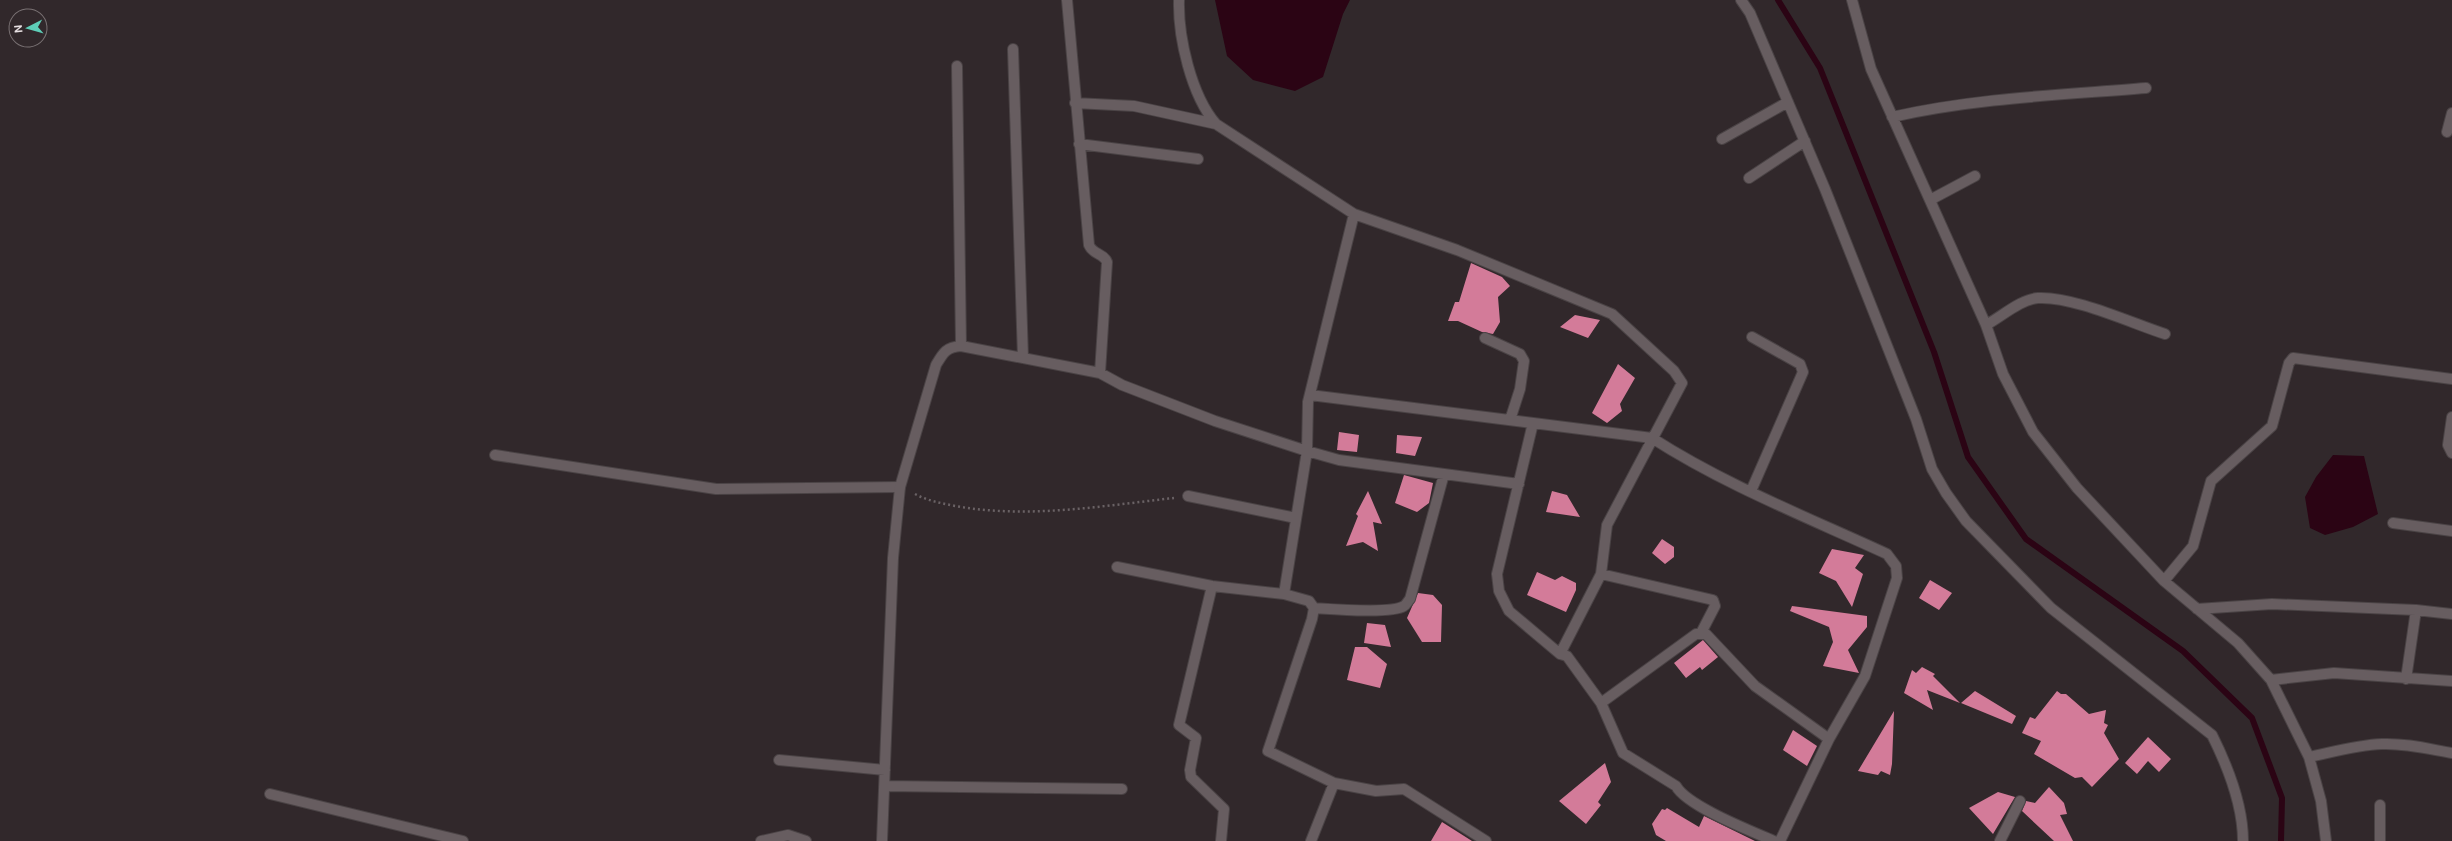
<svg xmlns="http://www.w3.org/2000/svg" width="2452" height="841" font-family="'DM Sans',sans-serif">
<rect width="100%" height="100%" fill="#31282b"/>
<path fill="#2b0414" d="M1215 0H1350L1343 14 1323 77 1295 91 1253 80 1227 56Z
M2333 455 2364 456 2378 514 2353 527 2325 535 2310 528 2305 497 2316 477Z"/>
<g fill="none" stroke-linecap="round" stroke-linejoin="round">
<path stroke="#2b0414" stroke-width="6" d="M1778 0 1820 68 1934 352 1968 457 2026 539 2183 651 2252 718 2282 798 2281 841"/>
</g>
<path fill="#d37b99" d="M1471 263 1502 277 1510 286 1498 297 1500 322 1493 334 1482 332 1458 321H1448L1455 302H1459Z
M1575 315 1600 320 1588 338 1560 327Z
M1618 364 1635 378 1620 404 1622 411 1607 423 1592 413Z
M1339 432 1359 435 1357 452 1337 450Z
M1397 435 1422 437 1415 456 1396 453Z
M1404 475 1433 483 1429 503 1417 512 1395 503Z
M1368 491 1382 524 1373 522 1378 551 1363 542 1346 546 1358 516 1356 514Z
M1552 491 1567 495 1580 517 1546 512Z
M1662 539 1674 547V557L1665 564 1652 553Z
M1832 549 1864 555 1855 568 1863 574 1852 607 1836 581 1819 573Z
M1537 572 1555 580 1562 576 1576 583V590L1566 612 1527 595Z
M1930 580 1952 593 1939 610 1919 598Z
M1418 593 1433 595 1442 605 1441 642H1422L1407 618Z
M1792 606 1867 616V627L1848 650 1859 673 1823 666 1833 642 1829 627 1790 611Z
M1367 623 1385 625 1391 647 1364 643Z
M1703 640 1718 657 1702 670 1700 667 1686 678 1674 663Z
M1355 647H1367L1387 664 1380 688 1347 680Z
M1922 667 1935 674 1933 676 1960 703 1927 690 1933 710 1904 693 1912 670 1916 673Z
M1975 691 2016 716 2012 724 1961 703Z
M2057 691 2061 694H2066L2089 714 2106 710 2104 723 2108 725 2104 733 2119 759 2092 787 2082 777 2075 778 2034 754 2041 741 2022 733 2030 717 2035 719Z
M1894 711 1892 764 1890 775 1881 771 1878 775 1858 771Z
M1793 730 1817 746 1807 766 1783 750Z
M2148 737 2171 759 2159 772 2148 761 2137 774 2125 763Z
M1605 763 1611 782 1598 802 1601 805 1586 824 1559 801Z
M2049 787 2064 803 2067 814 2060 815 2073 841H2054L2022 811 2026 801 2035 803Z
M1998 792 2015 797 1993 834 1969 808Z
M1667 808 1699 827 1704 816 1755 841H1666L1656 835 1652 824 1662 809 1665 810Z
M1442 822 1472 841H1431Z"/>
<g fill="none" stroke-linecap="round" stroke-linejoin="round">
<g stroke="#4a4345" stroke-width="12">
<path id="lane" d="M495 455 716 489 900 487"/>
</g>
<g stroke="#4a4345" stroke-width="12">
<path id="street" d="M1067 0 1089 245C1093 255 1104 253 1107 262L1100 373
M1179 0C1178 37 1191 95 1216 124L1354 214 1457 250 1612 314 1674 371 1682 383 1607 525 1601 574 1560 654
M1741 0 1750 13 1825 189 1916 419 1932 469 1946 493 1966 521 2051 608 2212 735C2228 767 2243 805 2243 841
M1852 0 1871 69 1986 325 2003 374 2033 432 2077 488 2164 581 2238 643 2271 680 2309 757 2321 801 2326 841
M1013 49 1023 358
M957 66 961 346
M1075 103 1134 106 1216 124
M1892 117C1976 98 2061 95 2146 88
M2447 132 2452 113
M1722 139 1788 102
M1079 144 1198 159
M1749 178 1805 141
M1930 200 1975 176
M1986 325C2001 317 2021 299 2038 298 2073 296 2131 323 2165 334
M1485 338 1520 354 1524 361 1520 389 1510 420
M1310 395 1652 438C1725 485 1809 518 1887 554L1896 566 1897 578 1865 676 1829 739 1780 841
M2452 417 2448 445 2452 453
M1533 423 1497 574 1499 591 1509 611 1560 654 1567 656 1601 703 1623 753 1676 786C1687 806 1751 831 1774 841
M1751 491 1803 372 1800 364 1752 337
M1188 496 1296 518
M2393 523 2452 531
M1117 567 1212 586 1284 594 1309 601 1314 608 1312 619 1268 751 1334 783 1376 791 1404 789 1486 841
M1601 574 1713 600 1715 606 1701 633
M2164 581 2193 546 2211 481 2272 426 2289 363 2293 358 2452 379
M1212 586 1179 725 1196 738 1190 770 1191 777 1224 809 1221 841
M1284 594 1307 451 1339 460 1519 484
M1314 608C1331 609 1392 614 1404 606 1406 605 1408 601 1410 599L1444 474
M2197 609 2272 604 2416 610
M2406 679 2416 610 2452 614
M2271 680 2334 673 2452 681
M1601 703 1696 634H1706L1755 686 1829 739
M2309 757C2333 752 2357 745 2382 744 2405 743 2429 749 2452 753
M779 760 885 770
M884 786 1122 789
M270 794 463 841
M761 841 788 835 806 841
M882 841 893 558 900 487 936 365C943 353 946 347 961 346L1100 373 1122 385 1215 421 1307 451 1308 402 1354 214
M1311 841 1334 783
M2000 841 2020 801
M2380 841V805"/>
</g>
<path stroke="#6a6265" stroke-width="2.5" stroke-dasharray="2 3" stroke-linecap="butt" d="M915 494C928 501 941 503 955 506 1028 519 1101 506 1174 498"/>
<use href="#lane" stroke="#675d60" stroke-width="10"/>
<use href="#street" stroke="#675d60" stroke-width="10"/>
</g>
<g transform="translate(28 28) rotate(264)"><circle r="19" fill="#31282b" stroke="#7a7274"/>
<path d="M0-3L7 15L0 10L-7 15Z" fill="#5eceb8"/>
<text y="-6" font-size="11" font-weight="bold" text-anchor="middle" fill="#e7e0e2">N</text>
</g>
</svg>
